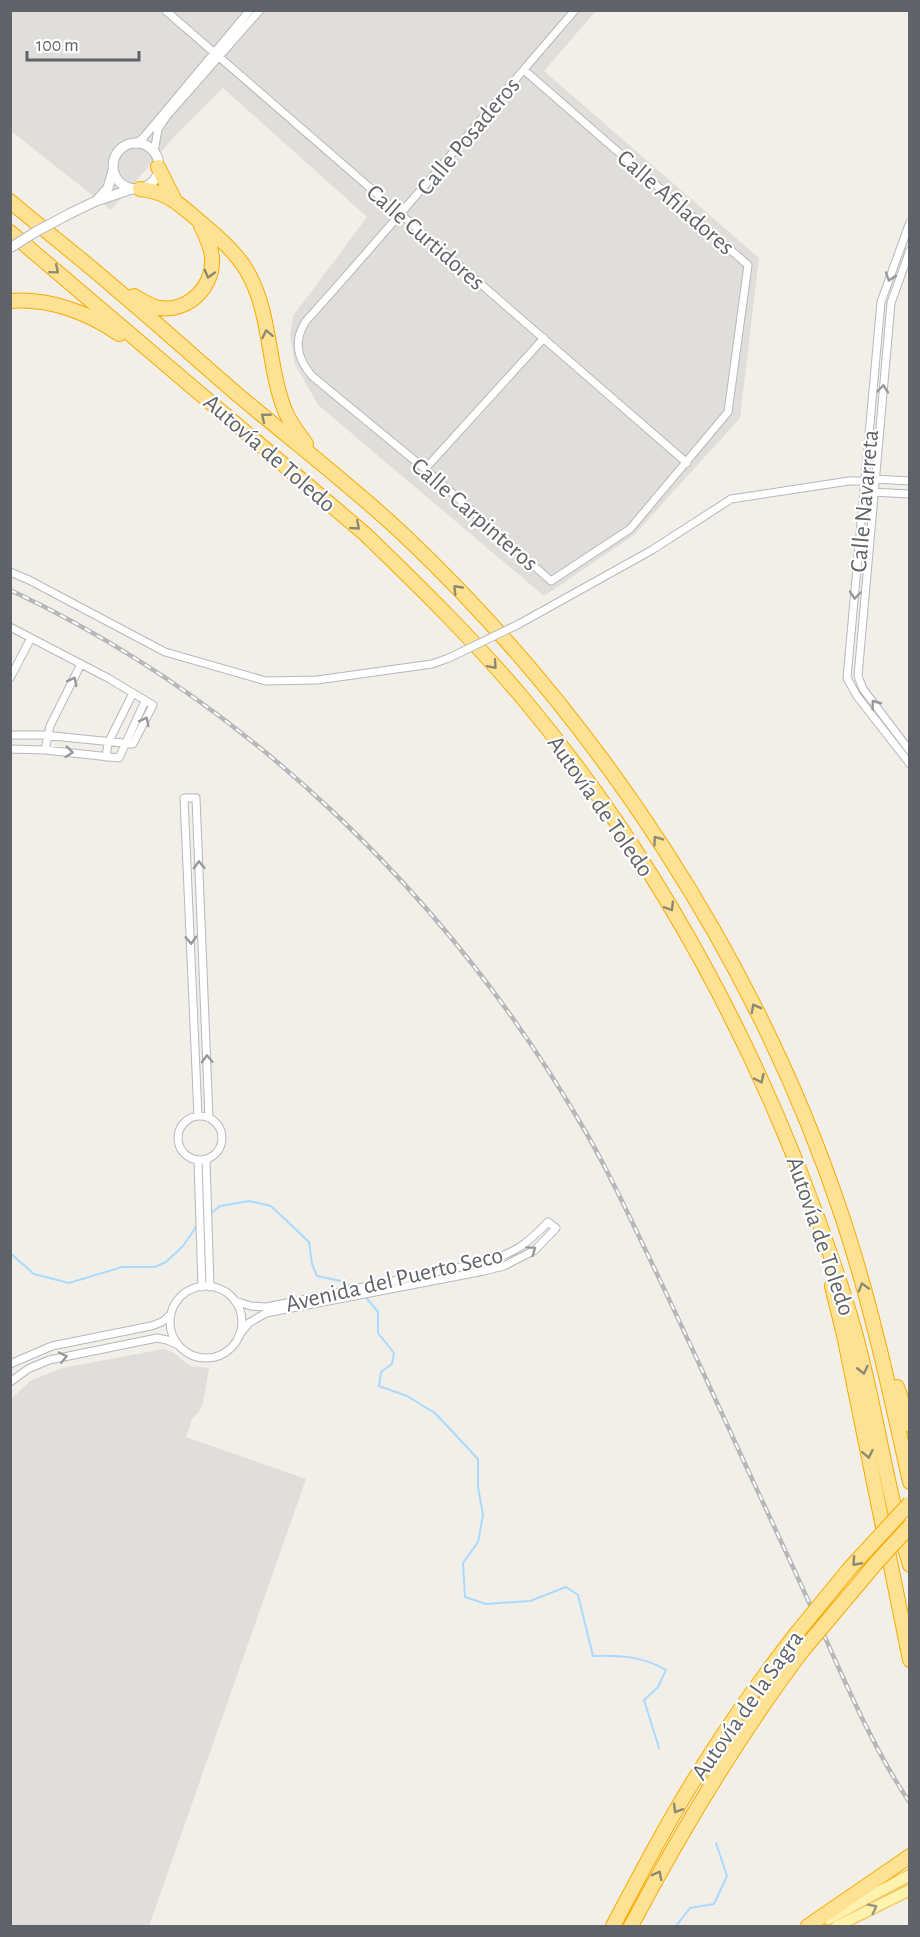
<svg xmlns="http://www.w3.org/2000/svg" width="920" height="1937" font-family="'Alegreya Sans',sans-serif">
<rect width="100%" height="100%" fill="#f1efe8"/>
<path fill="#e0deda" d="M10 11H596L544 71 759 258 740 418 634 535 544 596 318 405 295 364 290 336 293 316 367 217 223 88 174 137 111 210 11 131Z
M164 1349 174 1353 190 1366 209 1368 203 1403 199 1412 192 1419 186 1437 306 1479 149 1926H11V1399L30 1381 62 1368Z"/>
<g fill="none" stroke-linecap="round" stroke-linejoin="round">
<path stroke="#aadaff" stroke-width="2" d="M210 1214 220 1206 249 1201 271 1206 309 1242 312 1264 317 1276 341 1281 352 1287
M10 1253 34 1274 69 1283 122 1267H155L166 1262 183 1246 198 1224
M364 1295 378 1312V1333L394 1353 392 1364 381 1372 379 1386 407 1396 435 1413 478 1459V1487L483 1515 478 1542 463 1563 465 1597 486 1604 530 1601 566 1587 578 1595 593 1656C620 1655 642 1656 666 1670L658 1687 644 1700 659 1748
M676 1926 690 1908 714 1904 727 1876 716 1843"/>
<g stroke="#b5b8bc" stroke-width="9">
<path id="minor" d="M165 10 687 463
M524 70 748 265 728 412 630 529 551 581 425 469 312 376C297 358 293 341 306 321 398 219 485 114 575 10
M136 144 144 137 250 10
M154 153 158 129 166 117 260 10
M910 222 881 302 847 678 857 696 910 764
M910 250 891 303 858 676 863 689 910 751
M425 469 544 338
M873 479 910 481
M871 492 910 494
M10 572 29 580 165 652 266 681 317 680 432 664 449 658
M519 624 652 550 731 499 849 481H859
M10 627 108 678 153 705 133 744 43 735H10
M10 678 31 638
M10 749 45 750 119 758 145 701
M45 750 50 726 81 664
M106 757 108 743 133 693
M178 1138a22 22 0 1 1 44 0a22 22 0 1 1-44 0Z
M198 1116 184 798H196L209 1118
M206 1160 210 1287
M198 1161 202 1287
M170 1322a36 36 0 1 1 72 0a36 36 0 1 1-72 0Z
M235 1301 251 1306 267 1307 485 1262C516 1252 526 1245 548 1222L556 1228 535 1250 504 1266 484 1271 266 1313 249 1323 239 1335
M10 1364 52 1346 151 1326 162 1322 171 1314
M10 1382 28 1369 49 1360 157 1338 167 1340 178 1345"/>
</g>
<g stroke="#b5b8bc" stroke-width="11">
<path id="tertiary" d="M113 166a23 23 0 1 1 46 0a23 23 0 1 1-46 0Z
M98 199 108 188 113 170
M71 213 96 201 132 189"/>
</g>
<g stroke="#f2c960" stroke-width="13">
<path id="primary" d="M828 1919 910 1875
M837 1926 910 1890"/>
</g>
<g stroke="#f9ab00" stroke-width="16">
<path id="motorway" d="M158 167 174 199
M140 189C168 192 179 204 199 221 217 236 235 251 247 271 272 314 267 368 286 413 291 424 299 434 306 444
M10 201C45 231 82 259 116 289 158 324 197 360 238 395 294 442 352 486 405 536 599 720 757 961 842 1216 871 1303 890 1392 910 1482
M10 232 365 534C421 588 476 642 526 702 675 881 782 1093 850 1315 875 1397 884 1483 910 1565
M134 296C142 301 150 306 159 308 189 312 214 287 212 257 211 246 206 236 201 226
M10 301C48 298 88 312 119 334
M832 1286 844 1335 910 1660
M897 1387 910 1425
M613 1926C643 1869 673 1812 708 1758 735 1715 765 1674 796 1634
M631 1926C682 1830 737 1737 803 1650
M808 1926 910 1856"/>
</g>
<use href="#minor" stroke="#fff" stroke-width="7"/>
<use href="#tertiary" stroke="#fff" stroke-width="9"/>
<use href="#primary" stroke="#fff2af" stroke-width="10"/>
<use href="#motorway" stroke="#fde293" stroke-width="14"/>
<g stroke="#b6b7b8" stroke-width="4.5">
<path id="rail" d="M10 590C249 702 449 898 581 1124 605 1164 625 1207 645 1249 678 1317 709 1385 740 1453 770 1517 799 1580 828 1644 852 1698 877 1754 910 1803"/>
</g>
<use href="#rail" stroke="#fff" stroke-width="2" stroke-dasharray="7" stroke-linecap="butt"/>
<g stroke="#b5b8bc" stroke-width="9" stroke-linecap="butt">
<path id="minor-bridge" d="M449 658 519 624"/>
</g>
<g stroke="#b5b8bc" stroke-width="11" stroke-linecap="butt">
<path id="tertiary-bridge" d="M10 248 37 231 71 213"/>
</g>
<g stroke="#f9ab00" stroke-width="16" stroke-linecap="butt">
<path id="motorway-bridge" d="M796 1634 850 1568 910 1503
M803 1650 877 1562 910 1526"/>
</g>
<use href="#minor-bridge" stroke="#fff" stroke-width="7"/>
<use href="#tertiary-bridge" stroke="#fff" stroke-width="9"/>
<use href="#motorway-bridge" stroke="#fde293" stroke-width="14"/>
</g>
<defs><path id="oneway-chevron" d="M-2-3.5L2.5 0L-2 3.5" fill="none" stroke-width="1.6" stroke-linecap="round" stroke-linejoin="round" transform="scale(1.5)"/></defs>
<g stroke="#8e8975">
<use href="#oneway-chevron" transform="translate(55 270) rotate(40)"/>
<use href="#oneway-chevron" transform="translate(209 274) rotate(105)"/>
<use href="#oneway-chevron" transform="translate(267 334) rotate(-102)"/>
<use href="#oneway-chevron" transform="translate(265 417) rotate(-141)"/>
<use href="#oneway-chevron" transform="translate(356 526) rotate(41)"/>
<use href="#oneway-chevron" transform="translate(457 589) rotate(-134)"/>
<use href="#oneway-chevron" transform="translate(493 665) rotate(49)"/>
<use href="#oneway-chevron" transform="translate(657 840) rotate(-125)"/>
<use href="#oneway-chevron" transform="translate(670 907) rotate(59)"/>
<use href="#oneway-chevron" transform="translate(755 1008) rotate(-118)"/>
<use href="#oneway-chevron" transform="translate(760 1079) rotate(65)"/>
<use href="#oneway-chevron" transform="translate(863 1287) rotate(-106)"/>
<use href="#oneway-chevron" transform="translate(863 1370) rotate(77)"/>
<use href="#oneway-chevron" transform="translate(868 1454) rotate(79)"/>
<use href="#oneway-chevron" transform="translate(856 1562) rotate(132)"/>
<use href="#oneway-chevron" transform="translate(677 1809) rotate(121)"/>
<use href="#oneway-chevron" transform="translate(658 1875) rotate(-62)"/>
</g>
<g stroke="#979a9d">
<use href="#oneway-chevron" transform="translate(890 277) rotate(109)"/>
<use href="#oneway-chevron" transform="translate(883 389) rotate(-85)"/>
<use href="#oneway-chevron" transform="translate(855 595) rotate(95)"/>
<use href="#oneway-chevron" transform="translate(73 681) rotate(-63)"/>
<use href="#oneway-chevron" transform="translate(875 704) rotate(-127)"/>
<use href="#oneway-chevron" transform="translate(145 721) rotate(-63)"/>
<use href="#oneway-chevron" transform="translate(69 752) rotate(6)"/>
<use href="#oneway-chevron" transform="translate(199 865) rotate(-92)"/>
<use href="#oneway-chevron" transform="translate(191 940) rotate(87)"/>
<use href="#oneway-chevron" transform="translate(207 1059) rotate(-92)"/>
<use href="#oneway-chevron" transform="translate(532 1250) rotate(-35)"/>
<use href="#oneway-chevron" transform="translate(63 1357) rotate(-13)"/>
</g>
<use stroke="#979581" href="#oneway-chevron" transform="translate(873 1908) rotate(-27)"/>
<g text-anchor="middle" stroke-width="4.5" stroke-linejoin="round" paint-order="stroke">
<g font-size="24" fill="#5f6368" stroke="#fff">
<text transform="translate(468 136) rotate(-50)" y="8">Calle Posaderos</text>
<text transform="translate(676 202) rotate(41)" y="8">Calle Afiladores</text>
<text transform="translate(426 237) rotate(41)" y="8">Calle Curtidores</text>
<text transform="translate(270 453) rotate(41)" y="8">Autovía de Toledo</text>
<text transform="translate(864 501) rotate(-85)" y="8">Calle Navarreta</text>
<text transform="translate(475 514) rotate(41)" y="8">Calle Carpinteros</text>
<text transform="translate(601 806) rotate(55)" y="8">Autovía de Toledo</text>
<text transform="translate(821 1236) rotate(71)" y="8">Autovía de Toledo</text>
<text transform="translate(394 1279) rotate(-13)" y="8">Avenida del Puerto Seco</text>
<text transform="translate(747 1705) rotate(-55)" y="8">Autovía de la Sagra</text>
</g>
</g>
<rect width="920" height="1937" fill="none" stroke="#5f6368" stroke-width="24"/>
<path d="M27 51v9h112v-9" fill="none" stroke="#5f6368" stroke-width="3"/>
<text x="36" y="51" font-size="18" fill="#5f6368" stroke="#ffffff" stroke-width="4.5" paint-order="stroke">100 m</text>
</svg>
